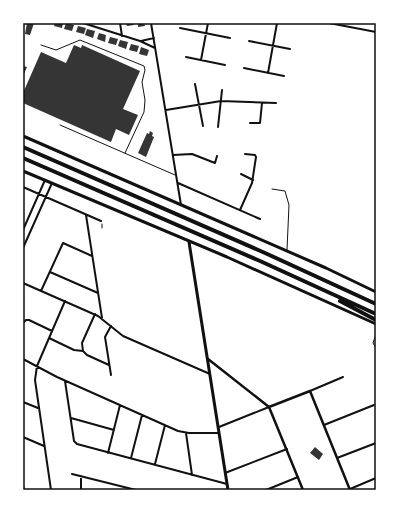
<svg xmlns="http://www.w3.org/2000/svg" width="399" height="513" font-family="Jost,sans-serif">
<rect width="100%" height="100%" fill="#fff"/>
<path fill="#353535" d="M27 23H34L30 35 25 34Z
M55 23H63L62 28 54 26Z
M66 23 74 25 72 31 64 29Z
M126 23H133L134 25 127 26Z
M138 23H144L145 26 138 27Z
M78 26 86 28 84 34 76 32Z
M87 29 95 31 93 38 85 35Z
M99 33 106 35 105 42 97 39Z
M110 37 118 39 116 45 108 43Z
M120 40 128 42 126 49 118 46Z
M131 44 139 46 137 52 129 50Z
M74 45 81 48 82 45 140 71 123 109 138 115 129 135 116 129 111 142 23 103V93L41 52 66 63Z
M141 47 149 50 147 56 139 54Z
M23 66 27 67 23 76Z
M150 131 153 133 152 136 154 137 146 157 138 153 147 133 149 134Z
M315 447 323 454 319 460 310 453Z"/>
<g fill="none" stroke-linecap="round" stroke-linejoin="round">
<path stroke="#111" stroke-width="1" d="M102 224V228"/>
<path stroke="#111" stroke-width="1" d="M41 45 56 50 80 40 144 66 145 70 142 82 145 100 144 112 125 153
M60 125 175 175
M272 189 285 191 289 205 287 250
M376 334 373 343 376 348"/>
<path stroke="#111" stroke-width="2" d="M83 23 140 41 155 48
M120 23 122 36
M151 23 181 205
M329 23 376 32
M180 28 230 38
M141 41 154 38
M249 41 290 49
M186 57 225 65
M201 60 208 23
M244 68 284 76
M268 73 277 23
M195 84 203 126
M166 110 221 101 276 103
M250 123H260L262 103
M218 127 222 90
M173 155 192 154 215 163 217 156
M241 174 253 180
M178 183 260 219
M23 187 101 221
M240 210 252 183 256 157 255 155 245 154
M86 215 102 318
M23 230 45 180
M23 248 52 183
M50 272 98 293
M23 283 98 316 123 336 210 374
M41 291 63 243 92 256
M23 323 26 320H29L52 331
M111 326 105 337 111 375
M49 338 74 350 83 351
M83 351 82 343 95 314
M83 351 87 355 109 365
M23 359 57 377 178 431 189 433H219
M65 381 74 441 77 444 227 484
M310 391 343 377
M23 402 38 408
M71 418 114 430
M324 425 374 405
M219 427 269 407
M186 433 192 475
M23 437 44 446
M108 453 120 405
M131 458 142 415
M337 458 376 443
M155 464 165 425
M225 473 287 449
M72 474 136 490
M23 486 24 490
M350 489 376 478
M51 490 35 380 37 366 65 301
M81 490V476
M266 490 298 477"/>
<path stroke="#111" stroke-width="2.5" d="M208 359 269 407 303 490
M269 407 310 391 350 490"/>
<path stroke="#111" stroke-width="3" d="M23 136 326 268 376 292
M23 171 227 257 376 324
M189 242 228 490"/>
<path stroke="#111" stroke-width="4" d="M23 147 265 253 376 304
M23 158 260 261 376 314
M340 301 376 320"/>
</g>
<rect width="399" height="513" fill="none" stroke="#ffffff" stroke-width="48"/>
<rect x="24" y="24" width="351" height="465" fill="none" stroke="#111" stroke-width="1.5"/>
</svg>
